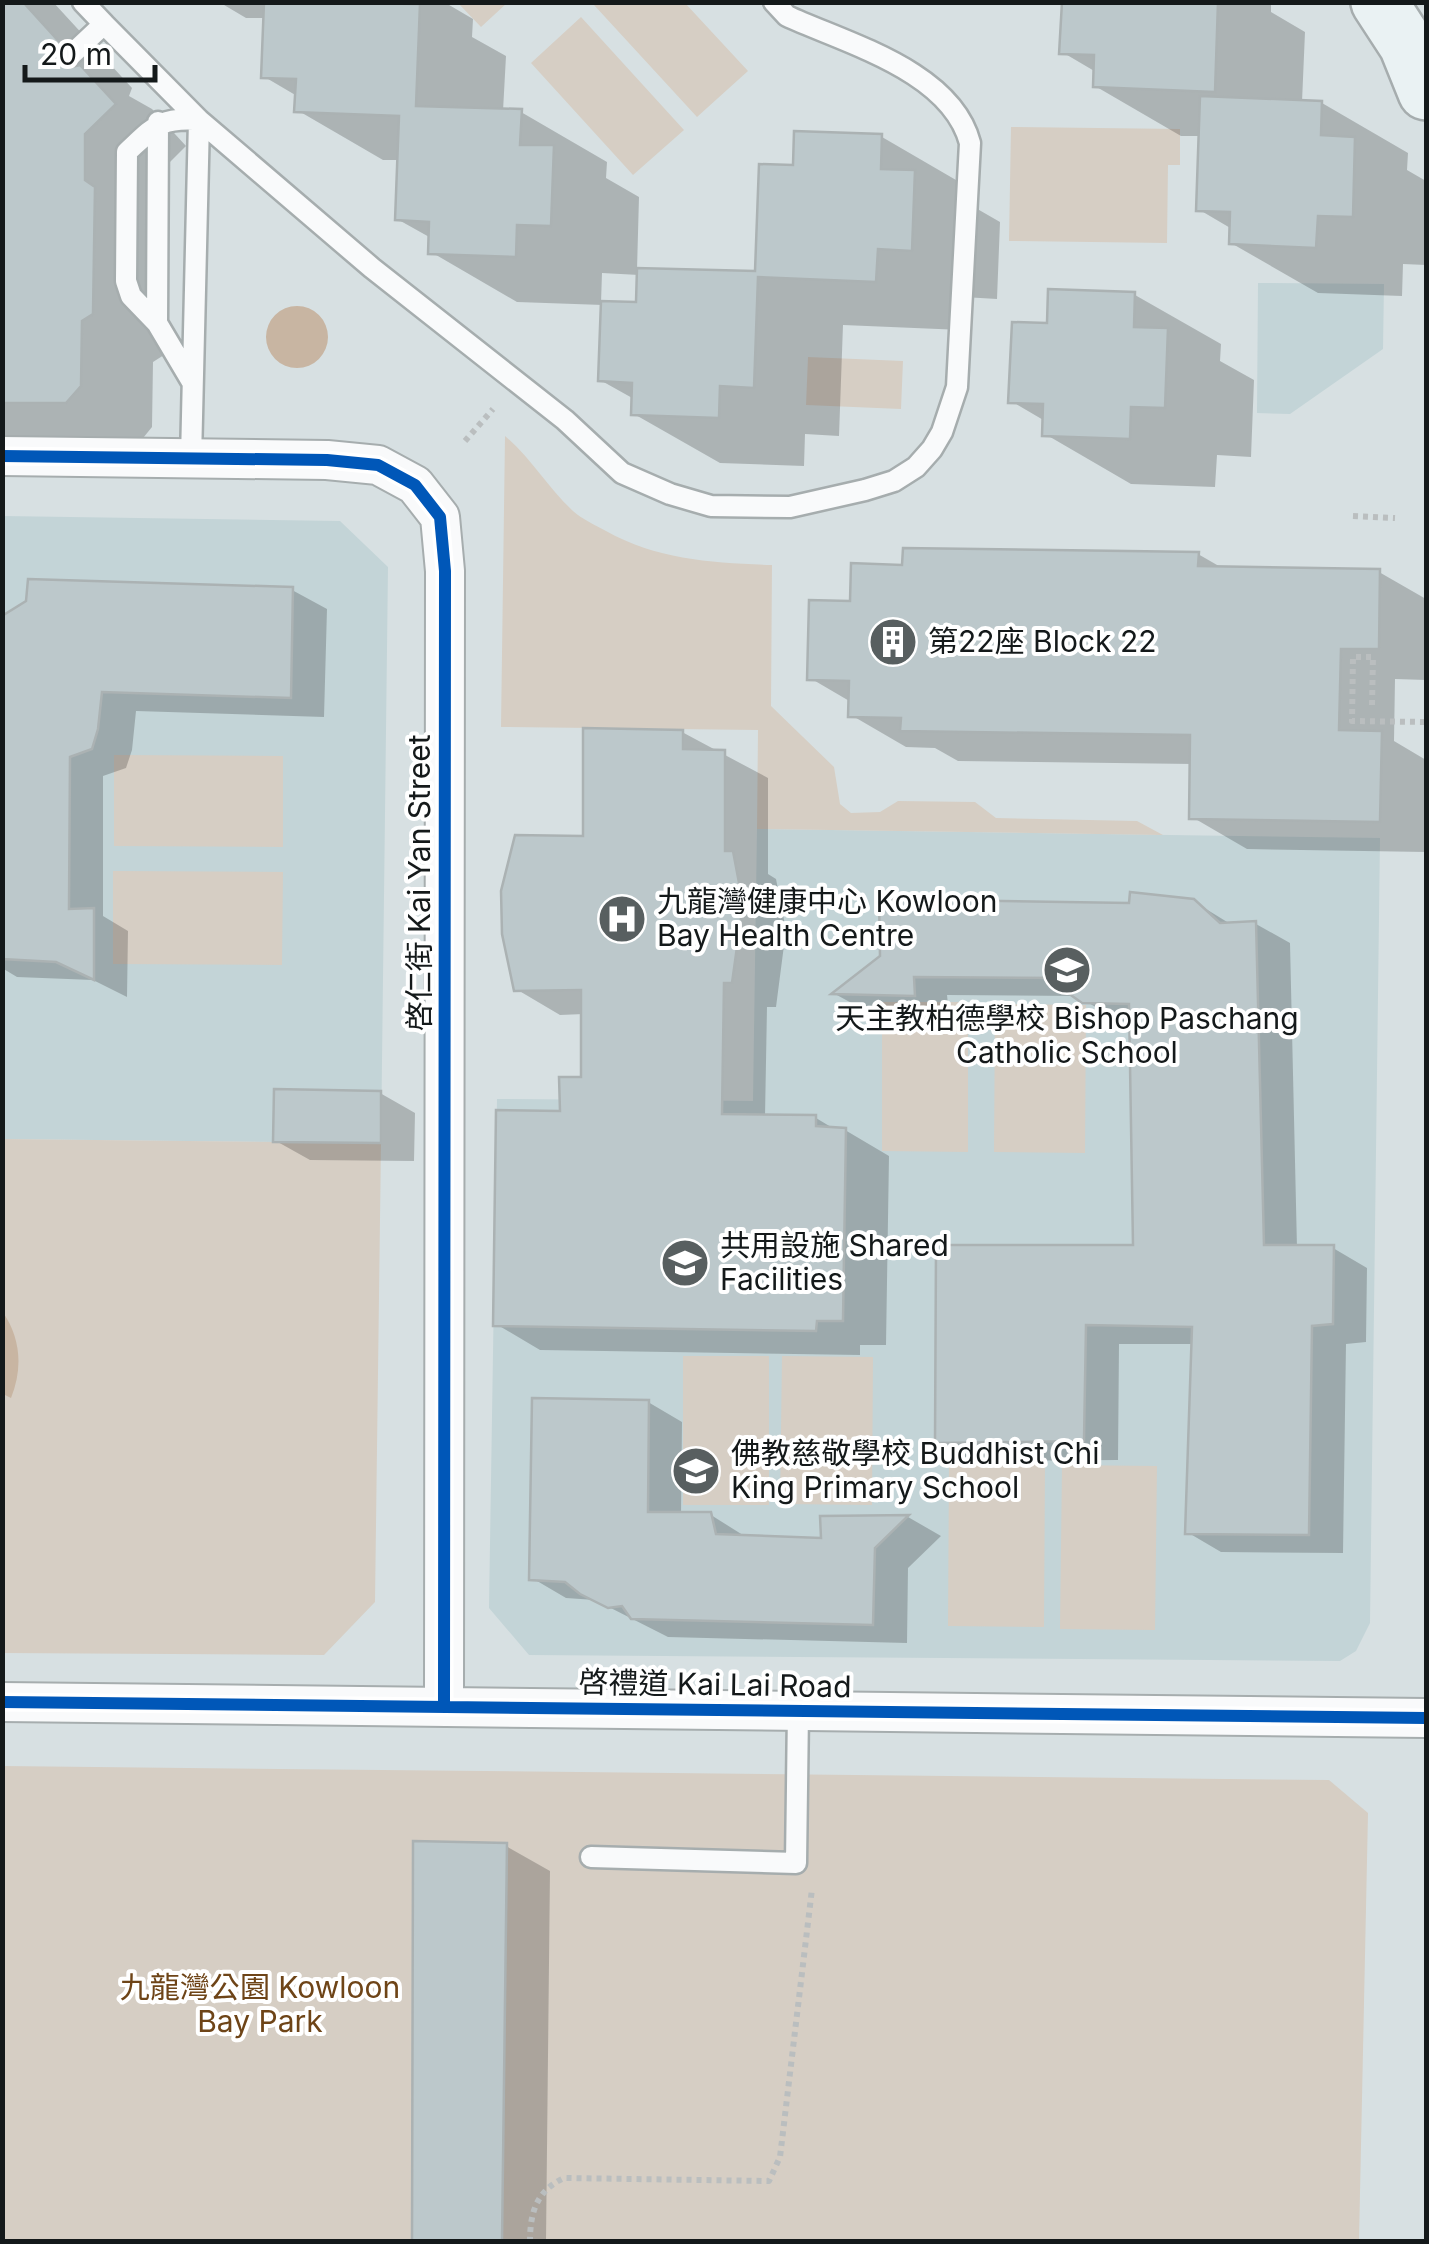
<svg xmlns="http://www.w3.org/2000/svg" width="1429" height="2244" font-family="Inter,'Noto Sans TC',sans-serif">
<rect width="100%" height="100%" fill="#d7e0e2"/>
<path fill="#c3d4d7" d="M1258 283 1384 284 1383 349 1290 414 1257 413Z
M3 516 340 521 388 567 381 1143 3 1139Z
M757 829 1380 838 1370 1623 1356 1651 1340 1661 529 1655 489 1608 497 1099 753 1101Z"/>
<path fill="#d6cec4" d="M597 2 685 3 748 71 697 117 594 5Z
M458 3H507L481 27Z
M581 17 684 130 633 175 531 63Z
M1011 127 1180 129V165H1168L1167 243 1009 241Z
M808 357 903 361 901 409 806 405Z
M505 436C531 458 548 488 573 511 582 519 595 525 606 531 658 560 713 563 772 565L771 706 834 767 840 804 851 813 880 812 898 801 975 802 996 818 1137 821 1163 835 757 829 758 730 501 727Z
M114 755 283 756V847L114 846Z
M113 871 283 872 282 965 113 964Z
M882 1002H968V1152L882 1151Z
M995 1004 1086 1005 1085 1153 994 1152Z
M3 1139 381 1143 375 1602 324 1655 3 1653Z
M683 1356H769V1505H683Z
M782 1356 873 1357 872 1505 780 1504Z
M949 1462 1045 1464 1044 1627 948 1626Z
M1062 1465 1157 1466 1155 1630 1060 1629Z
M3 1766 1329 1780 1368 1813 1359 2241 3 2242Z"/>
<path fill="#c8b5a2" d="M266 337a31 31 0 1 1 62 0a31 31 0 1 1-62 0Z
M2 1311C21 1338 23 1368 11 1398L3 1394Z"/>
<path fill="#0003" fill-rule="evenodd" d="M2 2H53L132 88 129 96 152 109 186 146 156 176 166 231 164 355 153 362 152 427 139 443 2 442Z
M219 2H444L473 19 472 37 506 56 503 111 521 112 607 162 606 178 639 197 637 270 757 274 796 168 882 137 968 187 967 203 1000 222 997 299 963 297 962 330 843 325 839 436 805 434 804 466 720 463 634 414V399L600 380 603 305 517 302 431 252V238L397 219 400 160H383L297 110V96L263 76 266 18H246ZM602 273 639 275 638 305 601 303Z
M1064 2H1271V12L1305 32 1302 102 1322 103 1408 153 1407 170 1426 181V265L1403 264 1402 296 1318 293 1231 243 1232 229 1198 209 1201 136H1181L1095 86 1096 72 1062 52Z
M1135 295 1221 344 1220 361 1254 380 1251 457 1217 455 1215 487 1131 484 1045 434V421L1011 401 1049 326Z
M1198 554 1224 569 1379 572 1426 599V680L1395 679 1394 741 1426 760V852L1247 849 1192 817 1193 764 958 761 935 748 906 747 851 715V702L810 678 853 603 905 567Z
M292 590 327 609 324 717 136 711 132 750 126 768 103 776V916L128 931 127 997 93 980 17 977 2 968V620Z
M682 732 768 778V874L776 879 786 930 776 1007H767L765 1117 816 1118 836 1130H845L889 1156 886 1345H860V1355L540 1350 496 1324 562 1114 583 1080 584 1014 560 1015 516 989 585 839Z
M1193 901 1232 925 1256 924 1290 943 1297 1248H1333L1367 1268 1366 1342 1346 1344 1343 1553 1221 1552 1187 1532 1194 1344H1119L1118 1460 972 1461 938 1441 1136 1248 1132 1022 1119 1021 1077 996 947 995 949 1014 868 1012 835 994 1131 905Z
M380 1093 415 1113 414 1161 310 1160 276 1141Z
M648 1402 682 1422 681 1515H711L746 1537 824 1540 823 1518 908 1517 941 1536 908 1568 907 1643 668 1637 595 1600 566 1598 532 1578Z
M506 1846 550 1871 546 2242H415Z"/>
<path fill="#bcc8cb" stroke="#abb2b3" stroke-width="2.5" d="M2 2H23L62 45 58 52 60 64 68 68 80 65 116 104 85 134V180L95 187 93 314 82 321 81 386 66 403H2Z
M264 2 420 4 416 106 522 109 520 145H554L551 226 517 225 516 257 428 254 429 222 395 220 399 116 294 112 296 79 261 78Z
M1062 2H1218L1215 92 1093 87 1094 55 1059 54Z
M1200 96 1322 101 1321 135 1355 137 1353 217 1318 216 1316 248 1229 244 1230 212 1196 211Z
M794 131 882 134 881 169 915 170 912 251 878 249 876 282 758 277 754 388 720 386 719 418 631 415 632 383 598 381 601 301 636 302 637 268 755 271 759 164 793 165Z
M1048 289 1135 292 1134 327 1168 328 1165 408 1131 407 1130 439 1042 436 1043 404 1008 403 1012 322 1047 323Z
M903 548 1199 552 1198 566 1380 569 1379 649H1341L1339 730 1382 731 1380 822 1189 819 1190 735 900 731 901 718 848 717 849 681 807 680 809 600 850 601 851 563 902 565Z
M28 579 293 587 291 698 102 692 98 729 92 749 70 757 69 909 94 908V980L56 962 2 959V616L26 601Z
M583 728 683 730V749L725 750V851H733L743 904 732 983H724L722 1114 816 1115V1126L846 1128 843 1321H817L816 1331 493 1326 496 1110 560 1111 559 1077H581V990L514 991 502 934 501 891 515 835 583 836Z
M1130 892 1194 899 1220 923 1256 921 1264 1245H1334L1333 1324 1312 1326 1309 1535 1185 1534 1192 1327 1086 1325 1084 1441 935 1443 936 1245H1133L1129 1004 1082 1003 1068 993 1065 978 914 977 915 996 831 994 880 956 879 899 1129 903Z
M274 1089 381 1091V1143L273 1142Z
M532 1398 649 1400 648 1512H711L716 1534 821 1538 820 1516 909 1515 875 1548 873 1625 631 1619 622 1606 608 1608 580 1594 565 1582 529 1580Z
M413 1841 507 1843 502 2242H412Z"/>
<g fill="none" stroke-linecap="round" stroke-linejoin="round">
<g stroke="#a6adae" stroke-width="25">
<path id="lane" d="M83 2 104 24
M71 55 104 24 199 120 372 268 565 420 622 473 670 494 711 506 790 507 865 490 894 481 916 467 932 449 942 432 957 387 970 143C951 71 848 44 787 16L774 2
M157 323 158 122
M192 382 157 323 131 296 126 281 127 152C154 127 160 117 199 120
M191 459 199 120
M591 1857 796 1863 798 1711"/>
</g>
<g stroke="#a6adae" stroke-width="42">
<path id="street" d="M2 456 327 460 378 465 415 485 440 517 445 571 444 1707
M2 1702 1426 1718"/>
</g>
<g stroke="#a6adae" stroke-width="60">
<path id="secondary" d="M1379 2 1407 45 1426 92"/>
</g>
<path stroke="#babebf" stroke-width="6" stroke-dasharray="5 5" stroke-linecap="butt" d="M465 441 493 409
M1353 516 1395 518
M1372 705 1373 657H1353L1352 721 1426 722
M530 2242C530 2213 536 2191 564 2178L769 2181 780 2157 812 1889"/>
<use href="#lane" stroke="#f9fafb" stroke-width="20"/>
<use href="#street" stroke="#f9fafb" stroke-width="38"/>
<use href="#secondary" stroke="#eaf2f3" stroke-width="55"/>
<g stroke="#fff" stroke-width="19">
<path id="cycleway" d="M2 456 327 460 378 465 415 485 440 517 445 571 444 1707
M2 1702 1426 1718"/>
</g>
<use href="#cycleway" stroke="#0057b8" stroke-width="12"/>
</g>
<defs>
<g id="building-disc" transform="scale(2.5)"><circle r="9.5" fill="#585f60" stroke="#fff"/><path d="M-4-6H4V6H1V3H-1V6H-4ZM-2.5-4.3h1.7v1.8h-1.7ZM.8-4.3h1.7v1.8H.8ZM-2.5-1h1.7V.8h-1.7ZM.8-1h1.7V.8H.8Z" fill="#fff"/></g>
<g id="hospital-disc" transform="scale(2.5)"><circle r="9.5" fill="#585f60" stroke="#fff"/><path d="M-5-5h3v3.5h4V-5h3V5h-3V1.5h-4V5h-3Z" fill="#fff"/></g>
<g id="school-disc" transform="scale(2.5)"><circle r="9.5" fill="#585f60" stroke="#fff"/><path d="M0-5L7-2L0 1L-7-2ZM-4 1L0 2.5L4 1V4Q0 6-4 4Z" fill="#fff"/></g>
</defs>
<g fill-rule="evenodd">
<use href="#building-disc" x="893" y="642"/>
<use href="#hospital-disc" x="622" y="919"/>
<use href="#school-disc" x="1067" y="970"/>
<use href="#school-disc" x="685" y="1263"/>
<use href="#school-disc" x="696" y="1471"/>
</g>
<g text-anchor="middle" stroke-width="8" stroke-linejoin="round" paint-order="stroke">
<g font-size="30" fill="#14191a" stroke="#fff" text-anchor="start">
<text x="928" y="652">第22座 Block 22</text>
<text x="657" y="912">九龍灣健康中心 Kowloon<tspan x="657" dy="34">Bay Health Centre</tspan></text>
<text x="1067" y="1029" text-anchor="middle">天主教柏德學校 Bishop Paschang<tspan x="1067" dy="34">Catholic School</tspan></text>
<text x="720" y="1256">共用設施 Shared<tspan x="720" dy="34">Facilities</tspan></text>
<text x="731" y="1464">佛教慈敬學校 Buddhist Chi<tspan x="731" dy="34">King Primary School</tspan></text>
</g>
<g font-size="30" fill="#14191a" stroke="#fff">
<text transform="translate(420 883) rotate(-90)" y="10">啓仁街 Kai Yan Street</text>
<text transform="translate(715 1685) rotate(1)" y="10">啓禮道 Kai Lai Road</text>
</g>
<g font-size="30" fill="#6e4417" stroke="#fff">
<text x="260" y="1998">九龍灣公園 Kowloon<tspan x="260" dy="34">Bay Park</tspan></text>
</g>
</g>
<rect width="1429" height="2244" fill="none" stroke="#14191a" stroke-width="10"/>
<path d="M25 65v15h130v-15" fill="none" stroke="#14191a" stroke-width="5"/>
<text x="40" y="65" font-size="30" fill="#14191a" stroke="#ffffff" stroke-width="8" paint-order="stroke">20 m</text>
</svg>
